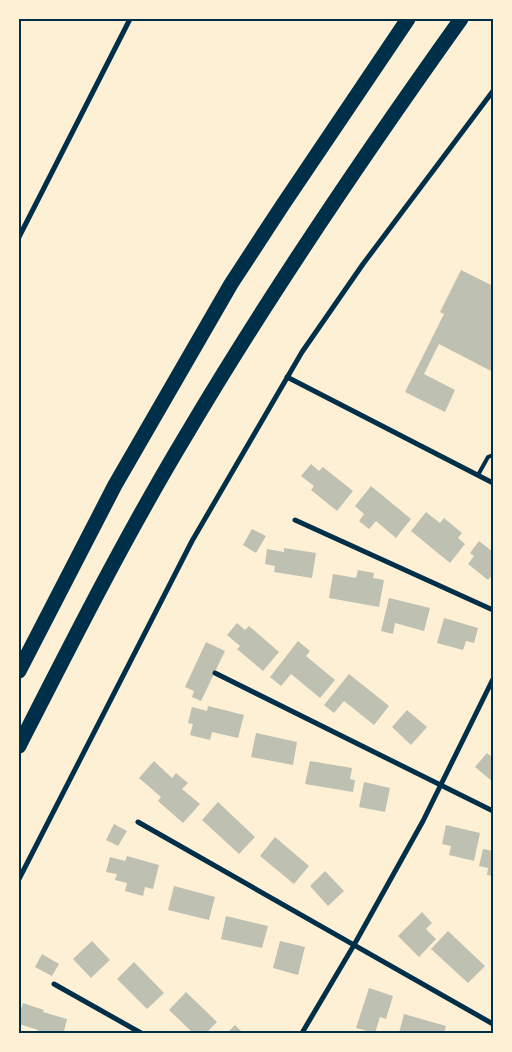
<svg xmlns="http://www.w3.org/2000/svg" width="512" height="1052" font-family="'DM Sans',sans-serif">
<rect width="100%" height="100%" fill="#fdf0d5"/>
<path fill="#bec0b2" d="M461 270 493 286V372L439 344 424 374 455 390 445 412 405 392 444 314 440 312Z
M311 464 319 471 323 467 353 491 337 511 311 490 314 486 301 476Z
M371 486 411 519 396 538 376 521 369 529 359 521 364 514 355 506Z
M426 512 440 523 444 518 462 533 458 538 465 544 450 563 411 531Z
M252 529 266 536 256 553 243 545Z
M479 541 493 552V574L488 580 468 564 474 556 470 553Z
M284 548 316 553 312 578 274 572 275 566 265 564 267 549 284 552Z
M358 570 374 573 373 578 384 580 379 607 329 598 333 574 356 578Z
M389 598 430 608 424 631 395 623 393 634 381 631Z
M444 618 478 628 474 643 466 641 463 650 437 643Z
M237 623 245 630 249 626 279 652 263 671 237 649 240 646 227 635Z
M298 641 310 651 306 656 335 680 320 698 291 674 281 686 270 677Z
M206 642 225 651 201 701 192 697 194 691 185 687Z
M349 674 389 706 374 725 344 701 334 713 324 705Z
M208 706 244 715 238 738 212 732 210 740 190 735 193 724 188 723 192 707 207 711Z
M407 710 427 727 411 745 392 727Z
M256 733 297 742 293 765 251 757Z
M487 753 493 758V782L475 767Z
M154 761 172 778 176 773 188 783 182 789 200 804 183 823 158 801 161 797 139 778Z
M310 761 352 768 350 779 355 780 353 792 305 784Z
M364 782 390 788 385 812 359 807Z
M218 802 255 837 239 854 202 820Z
M114 824 127 831 118 846 106 840Z
M446 825 480 833 474 861 449 855 451 846 442 844Z
M275 837 309 866 294 884 260 856Z
M483 849 493 851V876L487 875 488 868 479 866Z
M127 856 159 865 153 889 145 887 143 896 125 891 127 883 115 880 117 874 106 872 110 857 125 861Z
M325 871 344 891 328 906 310 886Z
M174 886 215 897 209 920 168 910Z
M422 912 432 923 426 929 436 939 419 957 398 936Z
M226 916 268 926 262 948 221 939Z
M448 931 485 966 468 983 431 949Z
M92 941 110 960 91 978 73 959Z
M280 941 305 947 298 975 273 968Z
M42 954 59 964 52 976 35 967Z
M134 962 164 993 147 1009 117 979Z
M369 988 393 996 386 1019 380 1017 375 1033 356 1028Z
M186 992 217 1022 206 1033H193L169 1010Z
M23 1003 44 1010 43 1012 67 1019 64 1031 70 1033H37L38 1030 19 1024V1015Z
M404 1014 446 1026 444 1033H399Z
M235 1025 243 1033H227Z"/>
<g fill="none" stroke-linecap="round" stroke-linejoin="round">
<path stroke="#003049" stroke-width="4" d="M478 475 488 457 493 455"/>
<path stroke="#003049" stroke-width="5" d="M19 237 130 19
M287 377 493 483
M295 520 493 610
M215 673 493 811
M138 822 493 1024
M19 879 192 541 302 352 363 264 493 91
M54 984 141 1033
M302 1033 354 945 423 821 493 679"/>
<path stroke="#003049" stroke-width="15" d="M19 671 115 485 231 284 282 206 408 19
M19 746C72 642 125 537 185 437 270 293 364 155 461 19"/>
</g>
<rect width="512" height="1052" fill="none" stroke="#fdf0d5" stroke-width="40"/>
<rect x="20" y="20" width="472" height="1012" fill="none" stroke="#003049" stroke-width="2"/>
</svg>
